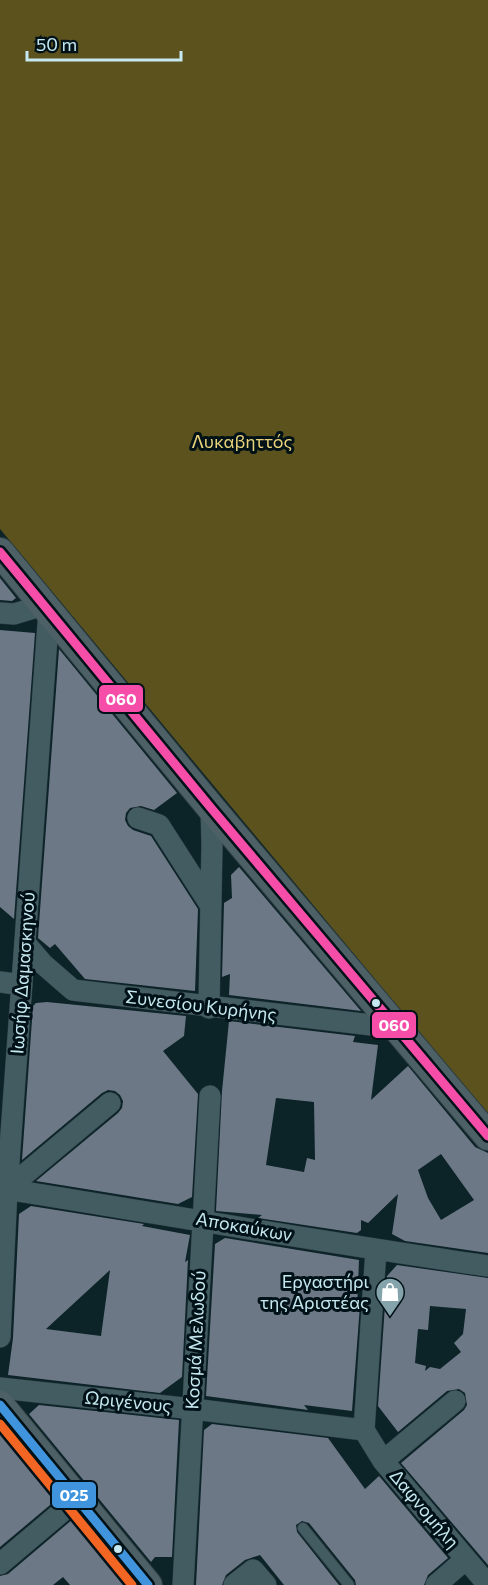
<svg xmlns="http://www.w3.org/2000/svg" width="488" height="1585" font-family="Commissioner,sans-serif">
<rect width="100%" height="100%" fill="#0c2328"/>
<path fill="#5c521d" d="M0 0H488V1115L0 529Z"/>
<path fill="#6c7886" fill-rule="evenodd" d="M0 578 16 598 12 601 0 600Z
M0 630 35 633 14 919 0 907Z
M59 649 177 793 154 810 141 806 130 808 126 813 125 820 128 826 133 830 151 836 198 909 195 991 85 979 55 944 50 948 38 938Z
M239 867 361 1011 229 995 230 974 222 977 224 903 232 898 231 875Z
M47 1002 186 1016 184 1036 163 1051 198 1094 192 1197 178 1204 36 1181 118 1113 122 1108 123 1101 120 1095 115 1091 108 1090 102 1093 22 1160 33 1006 36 1003Z
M229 1021 355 1036 353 1042 378 1045 371 1100 408 1066 475 1147 488 1153V1253L405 1241 392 1234 398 1194 368 1223 361 1220V1230L357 1233 258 1218 262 1215 216 1211 222 1091ZM276 1098 314 1102 315 1160 307 1158 304 1172 266 1165ZM441 1154 474 1200 441 1220 428 1198 418 1170Z
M31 1206 144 1224 142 1226 190 1235 185 1262 188 1260 182 1377 160 1393 8 1375 13 1338 19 1214ZM110 1270 101 1336 46 1329Z
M225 1238 359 1260 357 1308 360 1305 352 1411 304 1405 308 1410 206 1396 215 1244Z
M397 1265 488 1278V1565L401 1463 464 1410 467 1405 465 1393 459 1389 447 1391 398 1432 378 1406 387 1276ZM430 1306 466 1309 463 1334 454 1343 461 1352 440 1369 430 1367 425 1371 426 1366 415 1363 418 1329 428 1330Z
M39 1405 179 1420 172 1557H155L151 1562 29 1414Z
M212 1424 328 1438 365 1489 379 1476 448 1558 428 1575 424 1585H356L355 1580 309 1523 302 1521 296 1525 297 1532 339 1585H284L260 1555 245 1560 226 1575 222 1585H196L204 1430Z
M0 1431 56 1500 0 1547Z
M73 1519 127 1585H70L63 1577 53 1585H0V1576L8 1574Z"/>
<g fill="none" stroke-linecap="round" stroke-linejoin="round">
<g stroke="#2b3d42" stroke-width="12">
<path id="lane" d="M303 1528 349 1585"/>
</g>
<g stroke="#2b3d42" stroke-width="22">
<path id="street" d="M0 613 14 614 44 605
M138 818 159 825 211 906
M25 943 43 964 73 990 397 1028
M0 982 22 985
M209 1008 212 844 211 808
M0 1188C163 1214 325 1243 488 1266
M7 1189 110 1103
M0 1337 7 1189 49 610
M0 1388 193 1409 364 1430
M364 1430 383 1461 488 1585
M364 1430 376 1250
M383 1461 455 1401
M0 1564 77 1499
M183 1585 210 1096
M234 1585 253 1570 266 1585
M436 1585 466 1559"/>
</g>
<g stroke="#2b3d42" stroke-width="30">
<path id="secondary" d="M0 552 211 808 488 1136
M0 1405 148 1585"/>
</g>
<use href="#lane" stroke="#425c62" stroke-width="10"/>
<use href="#street" stroke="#425c62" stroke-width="21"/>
<use href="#secondary" stroke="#4d6065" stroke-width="28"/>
<g stroke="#001217" stroke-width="14">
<path id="bus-1" d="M0 552 211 808 488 1136"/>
</g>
<g stroke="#001217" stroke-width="14">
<path id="bus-2" d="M0 1405 148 1585"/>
</g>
<g stroke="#001217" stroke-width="14">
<path id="bus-3" d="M0 1424 132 1585"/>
</g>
<use href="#bus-1" stroke="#f54da8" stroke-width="9"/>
<use href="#bus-2" stroke="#4094de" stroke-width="9"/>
<use href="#bus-3" stroke="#f26522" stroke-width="9"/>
</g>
<defs>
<g id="shop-pin" transform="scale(1.5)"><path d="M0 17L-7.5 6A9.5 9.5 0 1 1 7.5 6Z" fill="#85a3ab" stroke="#001217"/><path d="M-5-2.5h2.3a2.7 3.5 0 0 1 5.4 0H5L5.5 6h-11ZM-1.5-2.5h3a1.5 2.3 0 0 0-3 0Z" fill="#fff"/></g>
</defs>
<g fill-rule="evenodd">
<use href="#shop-pin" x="390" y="1292"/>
</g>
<g fill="#c6e8f1" stroke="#001217" stroke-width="2">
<circle cx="376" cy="1003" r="5"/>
<circle cx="118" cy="1549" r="5"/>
</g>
<g text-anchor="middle" stroke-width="6" stroke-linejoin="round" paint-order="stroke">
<g font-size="18" fill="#ebd37b" stroke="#001217">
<text x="242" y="448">Λυκαβηττός</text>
</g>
<g font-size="18" fill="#c6e8f1" stroke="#001217">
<text transform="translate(23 973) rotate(-86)" y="6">Ιωσήφ Δαμασκηνού</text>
<text transform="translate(201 1006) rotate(7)" y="6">Συνεσίου Κυρήνης</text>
<text transform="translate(244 1227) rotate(10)" y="6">Αποκαύκων</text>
<text transform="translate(196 1340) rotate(-87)" y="6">Κοσμά Μελωδού</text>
<text transform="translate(128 1402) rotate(6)" y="6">Ωριγένους</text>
<text transform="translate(424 1509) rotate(50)" y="6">Δαφνομήλη</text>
</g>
<g font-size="18" fill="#c6e8f1" stroke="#001217" text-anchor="end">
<text x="369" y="1288">Εργαστήρι<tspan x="369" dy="21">της Αριστέας</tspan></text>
</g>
</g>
<g stroke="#001217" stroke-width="2">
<rect x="98" y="684" width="46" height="29" rx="6" fill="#f54da8"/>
<rect x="371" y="1011" width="46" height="28" rx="6" fill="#f54da8"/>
<rect x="51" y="1481" width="46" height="28" rx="6" fill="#4094de"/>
</g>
<g font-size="16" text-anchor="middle" font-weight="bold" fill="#fff">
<text x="121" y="705">060</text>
<text x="394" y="1031">060</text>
<text x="74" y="1501">025</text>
</g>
<path d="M27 51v9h154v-9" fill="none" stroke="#c6e8f1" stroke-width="3"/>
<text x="36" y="51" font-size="18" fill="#c6e8f1" stroke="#001217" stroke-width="4.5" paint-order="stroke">50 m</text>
</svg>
